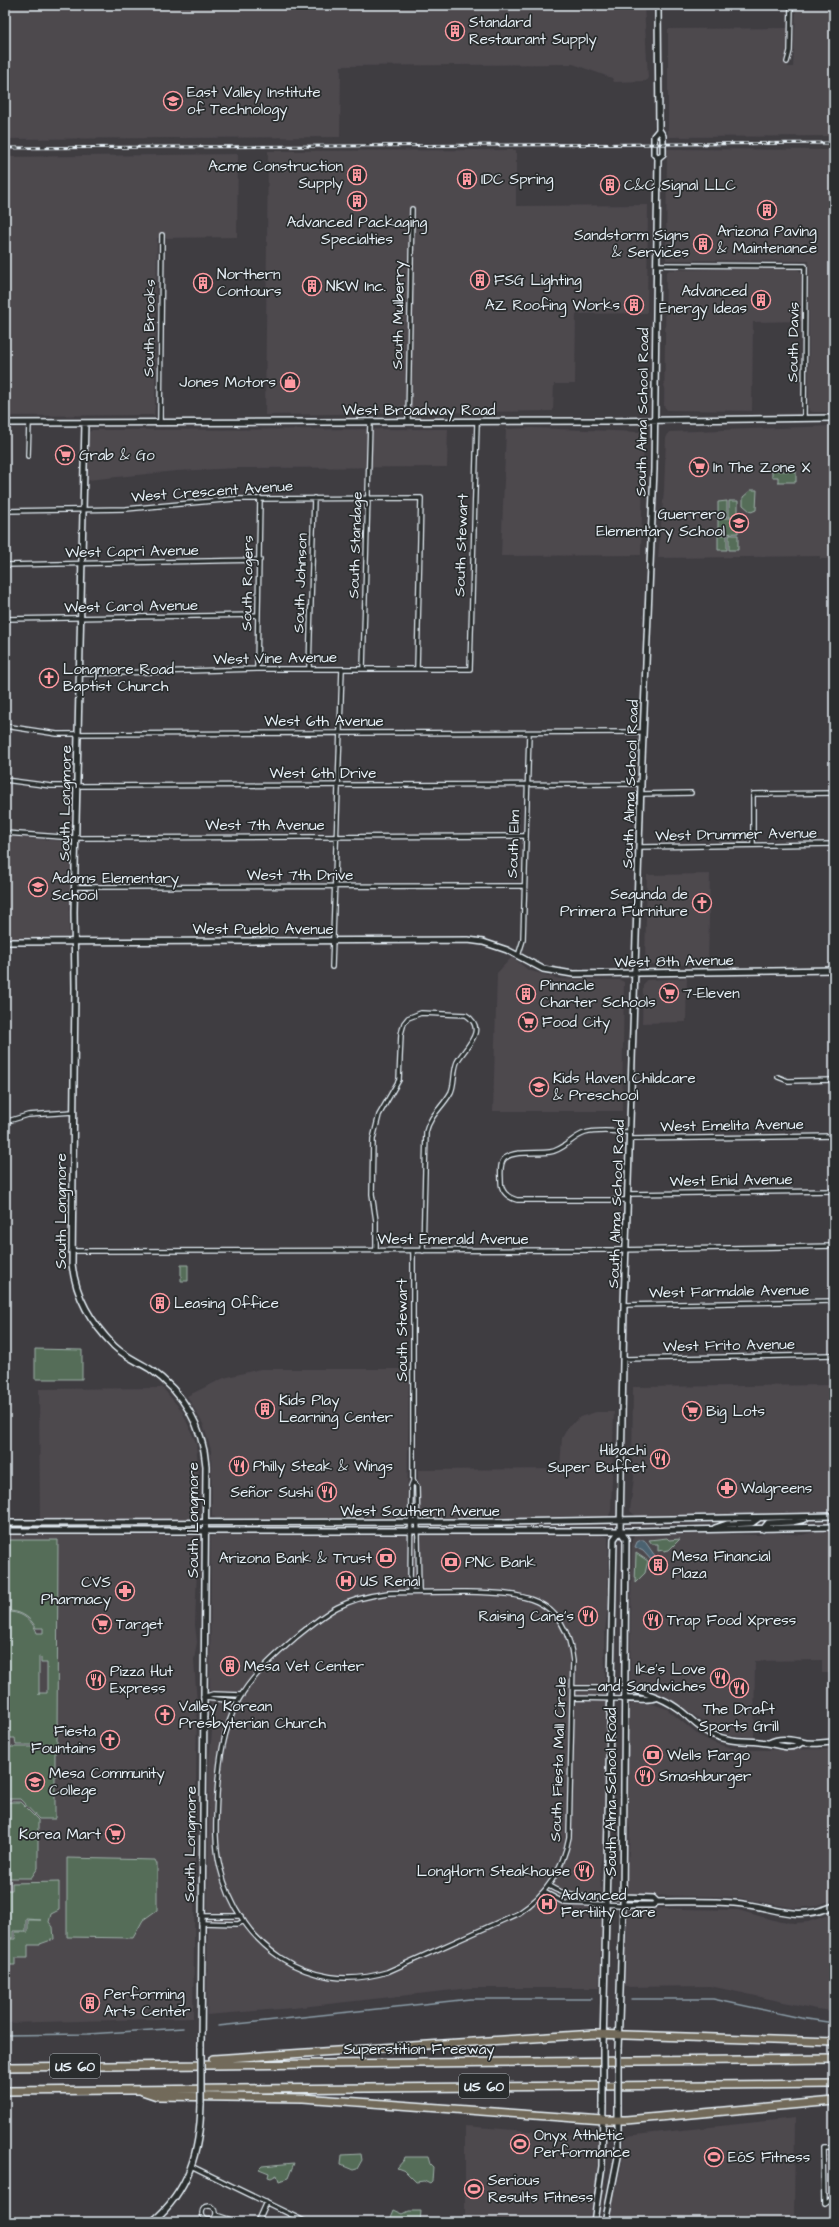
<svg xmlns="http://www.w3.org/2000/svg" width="839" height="2227" font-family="'Architects Daughter',sans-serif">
<rect width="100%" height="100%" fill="#3f3d41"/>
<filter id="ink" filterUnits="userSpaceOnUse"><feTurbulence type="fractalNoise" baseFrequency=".025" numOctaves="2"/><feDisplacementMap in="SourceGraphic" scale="8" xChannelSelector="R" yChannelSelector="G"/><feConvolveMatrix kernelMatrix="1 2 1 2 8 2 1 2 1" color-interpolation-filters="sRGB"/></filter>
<g filter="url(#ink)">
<path fill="#4d484e" d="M5 5H644L648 78 646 81 614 82 612 78 573 64 341 66 340 137 5 139Z
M796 9H834V136L668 137V29L788 28V67H793Z
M667 149 834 150V412H813L810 411 809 408V261L666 260Z
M516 150V206L648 205 647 313 576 314 575 384H554L553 411 265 415 268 151Z
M238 154 237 237 157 238 155 406 154 415 5 416V157Z
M794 268 799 270 803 275 802 321 753 322 752 411 667 410 664 406 666 273 669 270Z
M834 426V559H820V556L658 558 664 490 666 438 669 432Z
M532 428 641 432 644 437 641 555 501 556 506 429Z
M448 429 447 467 239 468 176 471 88 480 89 436V432L92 430Z
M5 836 71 842 69 937 5 938Z
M710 874 708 965H646L645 961 647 875Z
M512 957 528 970 559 979 620 980 624 982 622 1111H493L497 973Z
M687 978 686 1022 642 1023 643 986 646 980Z
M260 1369H409L407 1520 284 1521 260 1518H216L212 1516 211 1450 203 1424 187 1396 224 1378Z
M834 1385V1512L636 1516 630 1511 634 1477 632 1466 633 1387Z
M162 1387 182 1411 196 1443 199 1477 197 1520 40 1521 39 1389 160 1388Z
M596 1412H614L611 1511 608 1518 571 1516 512 1520 419 1518 418 1470 560 1469 562 1438 567 1429 580 1417Z
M834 1531V1673H822V1660L755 1661 754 1737 731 1735 716 1730 666 1696 630 1684 632 1540 634 1535 669 1536 678 1534 722 1533 758 1535 772 1532 802 1535 814 1532Z
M322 1532 353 1536 402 1535 426 1533 550 1532 600 1535 608 1537V1605L604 1639 606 1706 604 1844 600 1867 602 1912 599 1988H471L293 2008 207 2015 209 1761 212 1732 210 1685 211 1537 217 1533Z
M5 1533 194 1536 198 1539 195 1625 197 1642 194 1660 197 1704 193 2018 5 2023Z
M632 1701 653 1704 667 1709 698 1735 712 1742 732 1748 749 1750 834 1749V1899L816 1906 795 1908 734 1897 634 1895 629 1893 627 1885 630 1829 627 1818 629 1707Z
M631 1908 738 1910 781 1922 795 1923 808 1922 834 1913V2011L816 2009 710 1986 625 1987 627 1913Z
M795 2118 794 2222H610L612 2208 622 2163 625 2136Z
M465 2126 599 2137V2157L590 2222H465Z"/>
<path fill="#556d59" stroke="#9eafa8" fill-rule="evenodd" d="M772 467H778V471H796V482H778V477H772Z
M751 490H757L756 510 751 512 743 505V497Z
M727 501V517H718V502Z
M729 501H738V517H729Z
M718 518H738V533L718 534Z
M718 535H727V550H718Z
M729 535H738V550H729Z
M181 1265H188V1281H181Z
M35 1349 82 1350V1379H35Z
M667 1538 669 1540 680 1539 669 1550 664 1551 663 1550 658 1551V1544H652L649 1540Z
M5 1540H58L57 1745H16L15 1738H5V1612C20 1611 32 1619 37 1633H43V1628H36C30 1616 18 1610 5 1611ZM39 1657 41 1658V1663H47V1693H39V1695Z
M636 1553 648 1561 645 1573 635 1583Z
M5 1747H50L55 1751V1819H39L20 1799H5Z
M5 1802H20L38 1820V1868L31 1878H5Z
M67 1858 155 1860 157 1864V1910L143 1920 133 1938 67 1937Z
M59 1882V1910L51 1914 49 1922 53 1927 54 1939 40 1944V1945H28V1958H15V1965H5V1939H15V1932H28V1920H41L26 1919V1931H13V1938H5V1890H12V1883Z
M361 2154 362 2160 357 2169 353 2170 341 2165 342 2155Z
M405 2157H428L430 2164 433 2167 432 2182 430 2184 424 2181 416 2182 405 2171 397 2168 404 2160Z
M294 2163 288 2178 279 2181 277 2175 271 2178 268 2177 269 2173 259 2169 262 2166Z
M394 2210 403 2214 409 2211H421L420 2222H389Z"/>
<path fill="#4b626f" stroke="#8a9ba6" d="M641 1540H644L655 1556 658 1557V1561L653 1562 643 1551 635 1547 637 1542Z"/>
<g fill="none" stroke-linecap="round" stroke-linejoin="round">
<path stroke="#8a9ba6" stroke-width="1.5" d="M631 1999H713L801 2018 834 2023
M218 2026 470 1999H591
M5 2035 88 2034 183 2028"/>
<g stroke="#e8f1f8" stroke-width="6">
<path id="street" d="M787 62 790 51 791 5
M657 265 805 266 804 418
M408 422 412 209
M160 423 162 235
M28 456 29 423
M5 511 126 509 234 499 421 498 417 669
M5 565 260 560
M5 619 258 615
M257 669 260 498
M309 669 314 498
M363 669 370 422
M81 674 257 669H470L477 422
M5 726 57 734 643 732
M5 780 51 786H77L641 784
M641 794 691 793
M5 833 76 838 526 836
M753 845V794L834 793
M639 847 834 844
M75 887 524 886
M518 956 523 940 529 733
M332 967 342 669
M778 1077 788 1081 834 1080
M5 1122 28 1115 73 1112
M631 1139 834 1136
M628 1194 834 1191
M628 1200H517C507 1197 501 1192 501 1181 501 1174 499 1163 505 1158 516 1150 537 1154 550 1152 564 1150 572 1137 585 1133 599 1129 617 1132 631 1132
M71 1251 616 1250 834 1246
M376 1251V1221L372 1194 373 1139 379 1115 399 1080 401 1034 404 1023 408 1018 421 1013 466 1015C489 1030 464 1048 457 1062 453 1072 455 1083 451 1092 443 1107 430 1115 426 1132L423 1251
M624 1305 834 1301
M624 1359 834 1355
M413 1481 417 1486 419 1592
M410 1592 411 1486 413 1481V1251
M388 1593C414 1592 439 1592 465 1592 520 1593 566 1594 573 1661L569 1837C563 1869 546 1895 519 1913L387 1972C308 1996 238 1945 220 1867 214 1842 216 1819 217 1794 219 1762 223 1730 238 1701 252 1675 274 1657 295 1638 329 1610 343 1599 388 1593Z
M573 1688H624
M203 1697 213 1694 242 1695
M204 1698 238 1701
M573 1698 623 1699
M549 1886C571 1900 597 1897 623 1897
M544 1892 565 1903 623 1905
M201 1916H241
M201 1923 238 1924 244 1921
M191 2166 306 2222
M824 2204 823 2147H834
M824 2204 831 2199H834
M202 2213a7 7 0 1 1 14 0a7 7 0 1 1-14 0Z
M216 2215 237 2222
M257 2222 266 2202"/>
</g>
<g stroke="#e8f1f8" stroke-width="8">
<path id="secondary" d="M658 158 654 154V136L659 130
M5 423 604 421 834 418
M85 423 74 912 75 988 72 1264C76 1298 91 1322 114 1346 124 1356 139 1362 150 1369 183 1392 203 1426 206 1466L201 2047
M5 942 468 940 483 942 507 950 543 969 573 974 834 970
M5 1523 504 1522 834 1516
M715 1528 727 1524 752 1523 759 1518
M763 1529 768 1523 792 1522 805 1519
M5 1531H635L834 1527
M624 1688C643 1692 660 1696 677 1708 689 1716 697 1728 711 1734 731 1743 746 1740 767 1743 779 1745 792 1751 802 1742
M623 1699C634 1698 647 1701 656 1698
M769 1743C780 1737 791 1740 802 1742 811 1745 824 1742 834 1742
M623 1897 653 1898 657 1902
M623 1905H653L657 1902C683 1902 709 1901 734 1903 774 1906 793 1923 834 1906
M603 2049 614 1539 620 1531
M618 2049 623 1905 626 1539 620 1531 624 1305 641 784 654 469 658 158 663 154V136L659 130 658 5
M152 2222C189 2191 200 2151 201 2104
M594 2222 602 2166 603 2104
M605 2222 618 2157V2104"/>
</g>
<g stroke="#e8f1f8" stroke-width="10">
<path id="highway" d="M213 2059 595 2034 834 2042
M5 2067 834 2059
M5 2091 834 2084
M142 2091 157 2096 303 2098 603 2120H626L834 2101"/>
</g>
<use href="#street" stroke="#2a2d2e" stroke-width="3.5"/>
<use href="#secondary" stroke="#2a2d2e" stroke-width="5"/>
<use href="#highway" stroke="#726b5a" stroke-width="7"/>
<g stroke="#e8f1f8" stroke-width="3">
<path id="rail" d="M5 148 834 143"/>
</g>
<use href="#rail" stroke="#2a2d2e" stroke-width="1.5" stroke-dasharray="4.5" stroke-linecap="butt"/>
<g stroke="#e8f1f8" stroke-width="8" stroke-linecap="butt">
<path id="secondary-bridge" d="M618 2049V2104
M201 2104V2047
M603 2104V2049"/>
</g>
<use href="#secondary-bridge" stroke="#2a2d2e" stroke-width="5"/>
</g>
</g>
<defs>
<g id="building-ring" transform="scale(1)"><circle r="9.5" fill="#2a2d2e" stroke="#ff9aa2" stroke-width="1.5"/><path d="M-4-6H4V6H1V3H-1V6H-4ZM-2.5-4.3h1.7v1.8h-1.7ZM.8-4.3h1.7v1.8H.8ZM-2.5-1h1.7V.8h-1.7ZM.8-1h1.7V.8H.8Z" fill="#ff9aa2"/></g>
<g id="school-ring" transform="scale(1)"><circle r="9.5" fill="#2a2d2e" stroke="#ff9aa2" stroke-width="1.5"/><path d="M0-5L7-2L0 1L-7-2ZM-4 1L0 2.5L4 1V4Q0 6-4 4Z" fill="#ff9aa2"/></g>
<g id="shop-ring" transform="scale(1)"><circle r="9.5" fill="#2a2d2e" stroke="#ff9aa2" stroke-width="1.5"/><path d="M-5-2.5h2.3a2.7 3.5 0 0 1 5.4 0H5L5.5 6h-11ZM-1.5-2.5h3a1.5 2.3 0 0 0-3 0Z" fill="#ff9aa2"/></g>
<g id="supermarket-ring" transform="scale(1)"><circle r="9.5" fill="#2a2d2e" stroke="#ff9aa2" stroke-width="1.5"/><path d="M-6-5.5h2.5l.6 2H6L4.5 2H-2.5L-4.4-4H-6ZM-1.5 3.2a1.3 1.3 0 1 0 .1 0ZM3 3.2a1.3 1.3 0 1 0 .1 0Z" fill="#ff9aa2"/></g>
<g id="church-ring" transform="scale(1)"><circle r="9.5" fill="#2a2d2e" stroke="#ff9aa2" stroke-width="1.5"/><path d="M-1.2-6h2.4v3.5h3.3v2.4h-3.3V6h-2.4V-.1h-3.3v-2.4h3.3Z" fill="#ff9aa2"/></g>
<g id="restaurant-ring" transform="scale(1)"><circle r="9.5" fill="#2a2d2e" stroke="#ff9aa2" stroke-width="1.5"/><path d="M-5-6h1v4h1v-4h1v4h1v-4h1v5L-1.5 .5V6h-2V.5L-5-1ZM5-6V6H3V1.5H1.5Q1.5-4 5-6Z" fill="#ff9aa2"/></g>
<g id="pharmacy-ring" transform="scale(1)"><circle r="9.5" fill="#2a2d2e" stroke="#ff9aa2" stroke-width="1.5"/><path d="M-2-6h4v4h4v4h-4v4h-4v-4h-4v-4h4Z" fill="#ff9aa2"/></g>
<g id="bank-ring" transform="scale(1)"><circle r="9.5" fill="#2a2d2e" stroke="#ff9aa2" stroke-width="1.5"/><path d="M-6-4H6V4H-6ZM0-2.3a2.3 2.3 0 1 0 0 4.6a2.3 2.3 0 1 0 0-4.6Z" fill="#ff9aa2"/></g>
<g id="hospital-ring" transform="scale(1)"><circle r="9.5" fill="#2a2d2e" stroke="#ff9aa2" stroke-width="1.5"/><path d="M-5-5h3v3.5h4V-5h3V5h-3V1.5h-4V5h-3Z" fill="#ff9aa2"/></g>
<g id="university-ring" transform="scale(1)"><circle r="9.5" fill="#2a2d2e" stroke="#ff9aa2" stroke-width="1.5"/><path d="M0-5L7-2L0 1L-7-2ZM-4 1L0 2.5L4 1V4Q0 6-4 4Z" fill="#ff9aa2"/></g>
<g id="stadium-ring" transform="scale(1)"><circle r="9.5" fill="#2a2d2e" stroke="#ff9aa2" stroke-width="1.5"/><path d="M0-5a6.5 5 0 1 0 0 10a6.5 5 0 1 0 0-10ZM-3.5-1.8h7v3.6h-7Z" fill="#ff9aa2"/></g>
</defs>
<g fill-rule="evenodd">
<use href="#building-ring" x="455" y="31"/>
<use href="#school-ring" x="173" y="101"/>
<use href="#building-ring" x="357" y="175"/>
<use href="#building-ring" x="467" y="179"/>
<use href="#building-ring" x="610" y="185"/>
<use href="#building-ring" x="357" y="201"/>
<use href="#building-ring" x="767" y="210"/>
<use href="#building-ring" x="703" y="244"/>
<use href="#building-ring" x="480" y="280"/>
<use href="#building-ring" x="203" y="283"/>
<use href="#building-ring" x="312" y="286"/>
<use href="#building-ring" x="761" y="300"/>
<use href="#building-ring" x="634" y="305"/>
<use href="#shop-ring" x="290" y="382"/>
<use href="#supermarket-ring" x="65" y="455"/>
<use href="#supermarket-ring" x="699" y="467"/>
<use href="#school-ring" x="739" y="523"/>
<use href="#church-ring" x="49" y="678"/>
<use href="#school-ring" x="38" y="887"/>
<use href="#church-ring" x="702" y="903"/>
<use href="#supermarket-ring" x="669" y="993"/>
<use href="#building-ring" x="526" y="994"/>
<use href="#supermarket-ring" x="528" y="1022"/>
<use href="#school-ring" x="539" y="1087"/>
<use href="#building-ring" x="160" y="1303"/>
<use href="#building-ring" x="265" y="1409"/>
<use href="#supermarket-ring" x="692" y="1411"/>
<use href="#restaurant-ring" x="660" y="1459"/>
<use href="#restaurant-ring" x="239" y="1466"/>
<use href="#pharmacy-ring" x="727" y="1488"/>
<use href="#restaurant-ring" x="327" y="1492"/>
<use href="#bank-ring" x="386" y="1558"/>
<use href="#bank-ring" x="451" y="1562"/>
<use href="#building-ring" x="658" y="1565"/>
<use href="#hospital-ring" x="346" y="1581"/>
<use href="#pharmacy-ring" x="125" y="1591"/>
<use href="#restaurant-ring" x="588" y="1616"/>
<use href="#restaurant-ring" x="653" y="1620"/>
<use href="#supermarket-ring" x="102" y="1624"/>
<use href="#building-ring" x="230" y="1666"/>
<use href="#restaurant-ring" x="720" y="1678"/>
<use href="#restaurant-ring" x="96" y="1680"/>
<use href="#restaurant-ring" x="739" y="1688"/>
<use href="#church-ring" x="165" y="1715"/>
<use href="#church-ring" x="110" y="1740"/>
<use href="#bank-ring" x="653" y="1755"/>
<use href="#restaurant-ring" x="645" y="1776"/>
<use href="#university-ring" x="35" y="1782"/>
<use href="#supermarket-ring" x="115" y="1834"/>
<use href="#restaurant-ring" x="584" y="1871"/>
<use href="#hospital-ring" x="547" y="1904"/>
<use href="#building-ring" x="90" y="2003"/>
<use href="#stadium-ring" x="520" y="2144"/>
<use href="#stadium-ring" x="714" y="2157"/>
<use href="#stadium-ring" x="474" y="2189"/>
</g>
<g text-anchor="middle" stroke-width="3.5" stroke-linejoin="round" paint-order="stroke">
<g fill="#2a2d2e" stroke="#afb6bb" stroke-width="1">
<rect x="50" y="2054" width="50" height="24" rx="3"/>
<rect x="459" y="2074" width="50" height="24" rx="3"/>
</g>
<g font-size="14" font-weight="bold" fill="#e8f1f8">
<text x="75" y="2071">US 60</text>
<text x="484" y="2091">US 60</text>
</g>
<g font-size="15" fill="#e8f1f8" stroke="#2a2d2e" text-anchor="start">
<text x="469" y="27">Standard<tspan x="469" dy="17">Restaurant Supply</tspan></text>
<text x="187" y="97">East Valley Institute<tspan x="187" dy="17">of Technology</tspan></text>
<text x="343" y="171" text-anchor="end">Acme Construction<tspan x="343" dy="17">Supply</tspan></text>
<text x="481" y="184">IDC Spring</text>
<text x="624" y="190">C&amp;C Signal LLC</text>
<text x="357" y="227" text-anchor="middle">Advanced Packaging<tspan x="357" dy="17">Specialties</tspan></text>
<text x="767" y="236" text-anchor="middle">Arizona Paving<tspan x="767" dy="17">&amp; Maintenance</tspan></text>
<text x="689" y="240" text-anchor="end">Sandstorm Signs<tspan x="689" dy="17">&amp; Services</tspan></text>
<text x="217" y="279">Northern<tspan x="217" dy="17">Contours</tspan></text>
<text x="494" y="285">FSG Lighting</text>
<text x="326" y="291">NKW Inc.</text>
<text x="747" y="296" text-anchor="end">Advanced<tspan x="747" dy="17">Energy Ideas</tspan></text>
<text x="620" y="310" text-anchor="end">AZ Roofing Works</text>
<text x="276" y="387" text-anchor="end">Jones Motors</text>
<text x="79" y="460">Grab &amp; Go</text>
<text x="713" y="472">In The Zone X</text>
<text x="725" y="519" text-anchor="end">Guerrero<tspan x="725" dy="17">Elementary School</tspan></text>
<text x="63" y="674">Longmore Road<tspan x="63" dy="17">Baptist Church</tspan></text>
<text x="52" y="883">Adams Elementary<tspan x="52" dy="17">School</tspan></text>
<text x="688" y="899" text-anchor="end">Segunda de<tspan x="688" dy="17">Primera Furniture</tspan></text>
<text x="540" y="990">Pinnacle<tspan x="540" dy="17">Charter Schools</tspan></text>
<text x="683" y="998">7-Eleven</text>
<text x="542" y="1027">Food City</text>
<text x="553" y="1083">Kids Haven Childcare<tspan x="553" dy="17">&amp; Preschool</tspan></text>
<text x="174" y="1308">Leasing Office</text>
<text x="279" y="1405">Kids Play<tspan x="279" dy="17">Learning Center</tspan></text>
<text x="706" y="1416">Big Lots</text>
<text x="646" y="1455" text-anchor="end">Hibachi<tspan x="646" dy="17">Super Buffet</tspan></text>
<text x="253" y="1471">Philly Steak &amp; Wings</text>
<text x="741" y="1493">Walgreens</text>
<text x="313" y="1497" text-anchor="end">Señor Sushi</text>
<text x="672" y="1561">Mesa Financial<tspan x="672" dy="17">Plaza</tspan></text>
<text x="372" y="1563" text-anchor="end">Arizona Bank &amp; Trust</text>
<text x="465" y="1567">PNC Bank</text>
<text x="360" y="1586">US Renal</text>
<text x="111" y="1587" text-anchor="end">CVS<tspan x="111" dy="17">Pharmacy</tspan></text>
<text x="574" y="1621" text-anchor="end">Raising Cane's</text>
<text x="667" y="1625">Trap Food Xpress</text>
<text x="116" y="1629">Target</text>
<text x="244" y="1671">Mesa Vet Center</text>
<text x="706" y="1674" text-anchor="end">Ike's Love<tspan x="706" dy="17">and Sandwiches</tspan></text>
<text x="110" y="1676">Pizza Hut<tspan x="110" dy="17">Express</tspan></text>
<text x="179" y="1711">Valley Korean<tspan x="179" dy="17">Presbyterian Church</tspan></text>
<text x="739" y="1714" text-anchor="middle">The Draft<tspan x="739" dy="17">Sports Grill</tspan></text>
<text x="96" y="1736" text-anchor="end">Fiesta<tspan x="96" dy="17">Fountains</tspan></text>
<text x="667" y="1760">Wells Fargo</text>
<text x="49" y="1778">Mesa Community<tspan x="49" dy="17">College</tspan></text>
<text x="659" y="1781">Smashburger</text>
<text x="101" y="1839" text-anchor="end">Korea Mart</text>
<text x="570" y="1876" text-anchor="end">LongHorn Steakhouse</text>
<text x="561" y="1900">Advanced<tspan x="561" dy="17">Fertility Care</tspan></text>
<text x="104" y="1999">Performing<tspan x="104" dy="17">Arts Center</tspan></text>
<text x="534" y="2140">Onyx Athletic<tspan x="534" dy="17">Performance</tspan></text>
<text x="728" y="2162">EōS Fitness</text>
<text x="488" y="2185">Serious<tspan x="488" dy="17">Results Fitness</tspan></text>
</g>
<g font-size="15" fill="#e8f1f8" stroke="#2a2d2e">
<text transform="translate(398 315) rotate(-89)" y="5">South Mulberry</text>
<text transform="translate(149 328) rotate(-89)" y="5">South Brooks</text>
<text transform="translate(793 342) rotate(-89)" y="5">South Davis</text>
<text x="419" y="415">West Broadway Road</text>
<text transform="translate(642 412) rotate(-89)" y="5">South Alma School Road</text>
<text transform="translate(212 491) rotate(-4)" y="5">West Crescent Avenue</text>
<text transform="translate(355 545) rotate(-88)" y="5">South Standage</text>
<text transform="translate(461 545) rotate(-88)" y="5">South Stewart</text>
<text transform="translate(132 551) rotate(-1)" y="5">West Capri Avenue</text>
<text transform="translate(247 583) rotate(-89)" y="5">South Rogers</text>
<text transform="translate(300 583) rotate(-88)" y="5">South Johnson</text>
<text transform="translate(131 606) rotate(-1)" y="5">West Carol Avenue</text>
<text transform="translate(275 658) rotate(-1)" y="5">West Vine Avenue</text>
<text x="324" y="726">West 6th Avenue</text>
<text x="323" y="778">West 6th Drive</text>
<text transform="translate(630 784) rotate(-88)" y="5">South Alma School Road</text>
<text transform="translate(65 803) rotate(-89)" y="5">South Longmore</text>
<text x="265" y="830">West 7th Avenue</text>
<text transform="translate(736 834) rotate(-1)" y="5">West Drummer Avenue</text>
<text transform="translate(513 844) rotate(-88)" y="5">South Elm</text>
<text x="300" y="880">West 7th Drive</text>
<text x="263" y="934">West Pueblo Avenue</text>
<text transform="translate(674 961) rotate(-1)" y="5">West 8th Avenue</text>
<text transform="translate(732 1125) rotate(-1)" y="5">West Emelita Avenue</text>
<text transform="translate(731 1180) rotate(-1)" y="5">West Enid Avenue</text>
<text transform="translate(616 1204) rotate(-88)" y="5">South Alma School Road</text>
<text transform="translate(61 1211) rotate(-90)" y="5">South Longmore</text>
<text x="453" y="1244">West Emerald Avenue</text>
<text transform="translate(729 1291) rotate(-1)" y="5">West Farmdale Avenue</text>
<text transform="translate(402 1330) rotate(-90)" y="5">South Stewart</text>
<text transform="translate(729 1345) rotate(-1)" y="5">West Frito Avenue</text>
<text x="420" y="1516">West Southern Avenue</text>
<text transform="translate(193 1520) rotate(-90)" y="5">South Longmore</text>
<text transform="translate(558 1759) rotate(-88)" y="5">South Fiesta Mall Circle</text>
<text transform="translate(611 1792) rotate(-90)" y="5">South Alma School Road</text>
<text transform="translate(190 1844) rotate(-89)" y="5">South Longmore</text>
<text x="419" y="2054">Superstition Freeway</text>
</g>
</g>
<rect width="839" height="2227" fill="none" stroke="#2a2d2e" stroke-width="20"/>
<rect x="10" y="10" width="819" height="2207" fill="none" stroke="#e8f1f8" stroke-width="1.5" filter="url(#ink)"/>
</svg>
